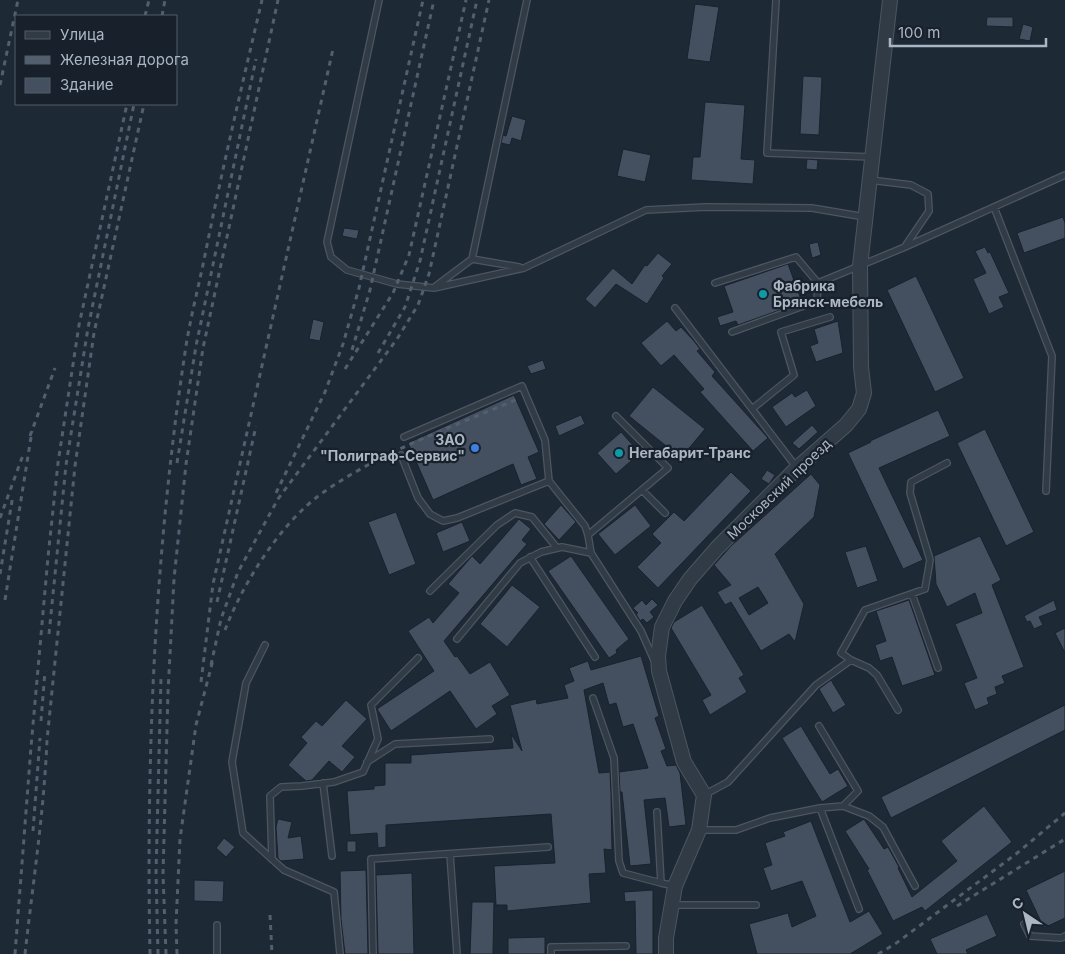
<svg xmlns="http://www.w3.org/2000/svg" width="1065" height="954" font-family="Inter,sans-serif">
<rect width="100%" height="100%" fill="#1e2936"/>
<path fill="#445060" stroke="#19222d" fill-rule="evenodd" d="M695 4 719 7 710 62 687 59Z
M987 17H1013V27L986 26Z
M1023 24 1033 27 1030 41 1019 39Z
M803 76 822 77 819 135 800 134Z
M705 102 745 105 741 159 755 160 753 184 691 180 693 157H700Z
M512 116 526 120 521 141 512 138 510 145 501 143 503 135 506 136Z
M623 149 651 155 645 182 617 176Z
M807 159 818 160 817 170 806 169Z
M1063 217 1065 223V238L1024 253 1017 233Z
M344 228 359 230 357 239 342 236Z
M818 242 821 255 812 258 809 244Z
M985 247 988 253 990 252 1009 293 999 297 1004 307 989 314 973 279 986 273 975 251Z
M658 253 672 264 662 276 664 278 647 304 616 284 595 308 585 299 613 268 632 284 645 265 647 266Z
M788 264 802 302 738 325 736 321 720 326 717 317 733 312 724 286Z
M916 276 964 378 935 392 887 290Z
M313 319 324 322 320 341 309 339Z
M667 321 676 331 681 327 694 341 700 349 697 351 715 372 712 376 768 438 753 451 700 392 704 389 674 355 661 366 641 343Z
M838 321 843 353 816 362 810 346 818 343 814 329Z
M543 360 546 369 531 374 527 366Z
M653 387 705 429 681 458 629 416Z
M807 390 816 406 786 427 772 407 792 393 795 397Z
M514 395 539 452 528 457 537 479 521 485 513 464 433 500 408 443Z
M938 410 950 436 879 468 923 560 903 569 848 453 871 442 870 441Z
M581 415 585 424 559 436 555 426Z
M812 425 818 432 799 449 792 443Z
M985 429 1034 532 1006 546 957 443Z
M621 432 640 453 616 474 597 453Z
M767 470 775 475 769 484 761 479Z
M731 472 751 491 658 588 637 567 661 543 652 534 674 512 684 521Z
M811 474 820 485 814 517 775 554 804 604 795 642 789 634 761 651 731 602 725 605 717 592 731 585 714 565 731 546ZM758 587 768 603 749 615 739 598Z
M561 505 576 522 559 540 544 524Z
M635 505 651 526 615 555 598 534Z
M396 512 416 564 389 575 368 522Z
M519 519 531 529 522 540 527 544 444 641 455 657 457 656 470 674 490 662 510 695 492 706 497 714 476 729 450 691 391 731 377 709 434 671 408 631 429 617 433 623 459 593 448 584 472 556 480 564Z
M462 522 470 541 443 552 436 533Z
M980 536 1001 580 992 585 1024 667 1002 676 1005 683 995 687 997 694 987 698 989 704 975 710 964 683 977 678 955 624 982 613 975 593 947 607 936 584 934 556Z
M866 546 878 581 857 588 845 552Z
M571 556 629 639 616 650 617 653 609 658 548 571Z
M512 585 540 607 507 647 480 624Z
M652 599 658 605 650 612 654 617 647 623 643 619 640 621 636 614 638 613 633 608 642 600 646 605Z
M909 600 935 675 902 686 892 657 880 661 875 645 886 641 876 611Z
M1054 600 1057 610 1039 617 1043 625 1034 629 1030 621 1027 622 1024 616Z
M702 605 744 675 739 678 747 692 710 715 702 700 711 695 671 628 674 622Z
M1065 628V653L1055 633Z
M641 656 659 716 655 718 666 749 661 751 667 766 676 765 680 773 686 825 669 827 665 798 644 800 651 864 630 866 622 792H620L619 772 648 768 633 724 623 727 616 703 609 705 603 683 584 690 599 773 610 772 611 793 612 850 604 849 606 873 589 874 591 903 507 911V905H496L494 866 555 863 551 814 386 825V847L378 848 377 833 350 835 347 791 374 789V786L385 785V763H411V755L513 748 511 734 522 751 510 705 536 699 537 704 568 698 564 685 574 681 569 668 588 661 591 670Z
M831 680 846 705 833 713 819 689Z
M346 700 367 719 342 746 355 757 342 772 329 761 312 780 306 781 288 765 307 743 301 737 316 721 322 726Z
M1065 705V730L891 818 881 797Z
M801 726 830 774 838 769 848 786 822 802 782 738Z
M984 806 1012 842 925 911 922 907 893 921 867 870 869 869 845 831 864 819 884 849 888 847 899 867 898 868 912 897 957 861 941 841Z
M278 819 292 822 288 838 301 836 304 859 281 861 278 858 276 827Z
M811 821 850 922 869 911 883 934 850 954H757L749 924 788 913 792 927 816 916 802 881 771 891 763 868 772 865 765 843 785 836 783 832Z
M224 838 235 847 226 857 216 848Z
M347 841H356V852H347Z
M366 870 368 954H345L341 919 340 871Z
M1065 871V918L1044 928 1026 890Z
M412 873 414 954H378L376 875Z
M194 880 224 881 223 902 194 901Z
M653 890V954H636L635 901 625 902 624 892Z
M472 902H494L493 954H470Z
M987 914 997 936 966 950 968 954H937L930 939Z
M545 937V954H508V938Z"/>
<g fill="none" stroke-linecap="round" stroke-linejoin="round">
<g stroke="#4c5662" stroke-width="8">
<path id="service" d="M379 0 327 242 331 257 347 270 397 284 434 288 524 268 646 210 706 207 812 208 865 217
M776 0 767 153 872 157
M870 180 911 185 928 194 929 211 906 245
M994 207 1052 356 1046 491
M472 259 519 267
M715 283 796 257 818 283 905 247 1065 175
M436 286 472 259 527 0
M675 308 797 468
M732 332 817 301 818 283
M752 409 794 375 781 332 830 317
M404 437 522 386 545 440 549 481 585 526 588 535 591 553 641 631 654 660
M401 455 418 498 430 514 443 521 457 518 549 481
M642 490 665 513
M588 535 668 468 616 416
M530 557 595 657
M430 591 497 525 515 513 532 517 557 548
M912 594 938 668
M457 639 520 563 541 552 562 547 591 553
M265 645 246 683 232 762 243 833 284 870 334 892 340 954
M851 660 869 668 877 675 898 710
M593 698 614 758 619 861 623 873 661 883
M819 726 858 791 843 806
M367 762 395 744 490 739
M323 783 332 856
M704 795 728 782 816 685 851 660 841 653 865 610 925 589 930 560 910 493 911 482 947 463
M820 808 859 909
M657 812 661 883 675 886
M699 830H736L770 818 820 808 843 806 869 816 883 827 915 886
M450 854 457 954
M272 859 270 796 281 787 302 786 334 782 363 772 378 739 371 705 418 658
M671 905H756
M1024 924 1030 936 1061 938 1065 936
M217 925V954
M373 954 371 859 548 847
M551 954V947L626 946"/>
</g>
<g stroke="#4c5662" stroke-width="16">
<path id="tertiary" d="M666 954V938L675 886 699 830 704 795 684 762 659 671 658 656 662 627 675 601 690 579 717 548 797 468 846 425 859 409 864 393 861 367 860 266 890 0"/>
</g>
<use href="#service" stroke="#313b46" stroke-width="5.5"/>
<use href="#tertiary" stroke="#313b46" stroke-width="14"/>
<path stroke="#535f6e" stroke-width="3" stroke-dasharray="5 5" stroke-linecap="butt" d="M145 16 149 0
M162 16 165 0
M0 85 18 0
M352 350 370 290 434 0
M378 353 405 307 420 261 477 0
M345 369 393 293 409 255 466 0
M30 436 55 368
M177 463 196 346 256 59
M276 493 325 392 343 344 359 288 423 0
M0 518 23 455
M0 574 13 495
M5 600 32 431
M217 602 256 426
M225 630C243 583 280 524 321 494 381 451 453 427 520 398
M49 634 66 465 88 328 134 104
M211 665 221 619 238 572 278 499 397 339 418 305 429 274 489 0
M201 682 213 584 333 49
M41 721 45 671
M33 831 40 738
M957 906 1065 839
M270 915 272 954
M15 954 31 747 48 557 58 463 79 325 127 104
M25 954C33 882 44 812 47 740L75 466 94 333 144 104
M150 954C146 751 155 547 186 346 191 315 199 285 205 255 222 170 242 85 262 0
M158 954 156 873 161 678
M166 954 163 874 168 692 174 579 186 464 203 348 278 0
M177 954 176 924 180 839 196 725 213 660
M878 954 895 944 1016 854 1065 813"/>
</g>
<g fill="#0f9aa8" stroke="#17202b" stroke-width="2">
<circle cx="763" cy="294" r="5"/>
<circle cx="619" cy="453" r="5"/>
</g>
<circle fill="#3f7fe0" stroke="#17202b" stroke-width="2" cx="475" cy="448" r="5"/>
<g text-anchor="middle" stroke-width="4.5" stroke-linejoin="round" paint-order="stroke">
<g font-size="14" font-weight="bold" fill="#abb6c4" stroke="#17202b" text-anchor="start">
<text x="773" y="291">Фабрика<tspan x="773" dy="16">Брянск-мебель</tspan></text>
<text x="465" y="445" text-anchor="end">ЗАО<tspan x="465" dy="16">"Полиграф-Сервис"</tspan></text>
<text x="629" y="458">Негабарит-Транс</text>
</g>
<g font-size="14" fill="#abb6c4" stroke="#17202b">
<text transform="translate(779 489) rotate(-44)" y="5">Московский проезд</text>
</g>
</g>
<rect x="15" y="15" width="162" height="90" fill="#17202b" stroke="#525c68"/>
<rect x="25" y="31" width="25" height="8" fill="#313b46" stroke="#525c68"/>
<text x="60" y="40" font-size="15" fill="#abb6c4">Улица</text>
<rect x="25" y="56" width="25" height="8" fill="#535f6e" stroke="#525c68"/>
<text x="60" y="65" font-size="15" fill="#abb6c4">Железная дорога</text>
<rect x="25" y="78" width="25" height="15" fill="#445060" stroke="#525c68"/>
<text x="60" y="90" font-size="15" fill="#abb6c4">Здание</text>
<g transform="translate(1025 914) rotate(325)" stroke="#17202b" stroke-width="4" paint-order="stroke">
<path d="M0-4L9 19L0 12L-9 19Z" fill="#abb6c4"/>
<text y="-8" font-size="14" font-weight="bold" text-anchor="middle" fill="#abb6c4">С</text>
</g>
<path d="M890 38v8h156v-8" fill="none" stroke="#abb6c4" stroke-width="2.5"/>
<text x="898" y="38" font-size="15" fill="#abb6c4" stroke="#17202b" stroke-width="4" paint-order="stroke">100 m</text>
</svg>
